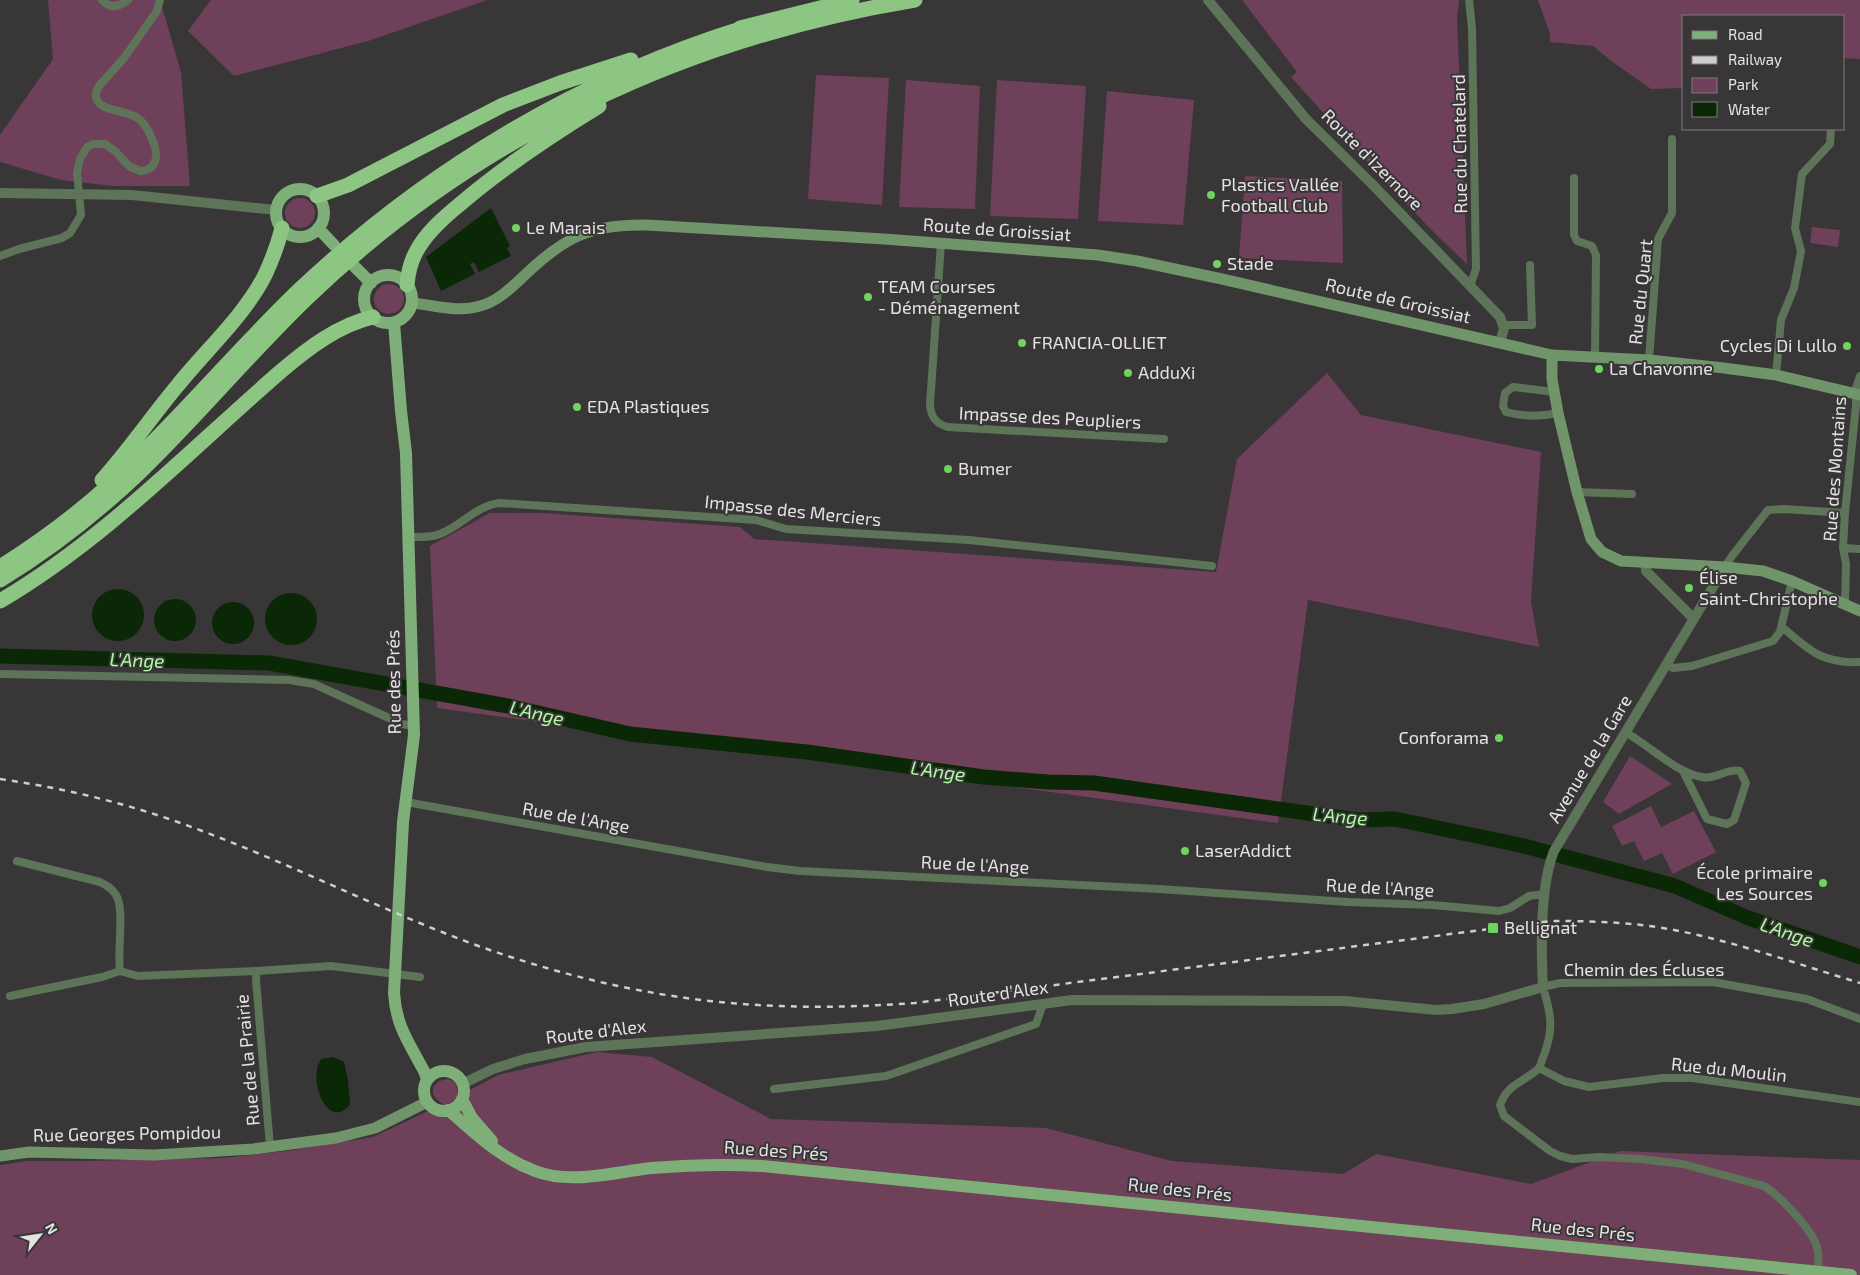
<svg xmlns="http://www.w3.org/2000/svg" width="1860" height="1275" font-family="'Exo 2',sans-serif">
<rect width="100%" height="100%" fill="#393638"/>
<path fill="#6f4059" d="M48 0H160L181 72 190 186H112L61 180 0 162V135L53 59Z
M211 0H487L368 41 234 76 188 31Z
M1242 0H1459L1457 18 1467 264C1404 206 1349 140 1291 77L1297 72Z
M1538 0H1860V59L1844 58V16H1684V88L1651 89 1614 63 1593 46 1550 42V34Z
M816 75 889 78 882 205 808 199Z
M906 80 980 86 975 209 899 207Z
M997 80 1086 86 1078 219 990 216Z
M1107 91 1194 100 1183 225 1098 221Z
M1245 176 1342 181 1343 263 1239 258Z
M285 213a15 15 0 1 1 30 0a15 15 0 1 1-30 0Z
M1812 227 1840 230 1838 247 1810 243Z
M374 299a15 15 0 1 1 30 0a15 15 0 1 1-30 0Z
M1327 373 1361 415 1541 452 1531 601 1539 647 1308 600 1278 823 437 708 430 546 490 513H543L740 527 754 539 1216 572 1237 459Z
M1630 756 1672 784 1619 814 1603 802Z
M1651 806 1661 827 1694 811 1716 852 1673 874 1662 853 1644 861 1634 841 1622 846 1612 826Z
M597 1052 652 1057 771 1119 1046 1128 1172 1161 1343 1174 1376 1154 1531 1184 1620 1151 1860 1160V1275H0V1165L28 1161H84L223 1158 287 1151 373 1137 443 1104C412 1087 462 1062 457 1097L498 1075Z"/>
<path fill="#0a2706" d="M491 208 510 246 507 248 511 256 479 272 474 262 470 264 475 274 441 291 426 257Z
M92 615a26 26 0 1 1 52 0a26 26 0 1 1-52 0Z
M265 619a26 26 0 1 1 52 0a26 26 0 1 1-52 0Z
M154 620a21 21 0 1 1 42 0a21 21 0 1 1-42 0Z
M212 623a21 21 0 1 1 42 0a21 21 0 1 1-42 0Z
M333 1057 344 1062 348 1080 350 1105C328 1129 313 1088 317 1070 317 1066 320 1062 321 1059Z"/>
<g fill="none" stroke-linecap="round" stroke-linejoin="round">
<path stroke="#0a2706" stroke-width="15" d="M0 656 269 663 508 706 630 734 807 752 984 777 1048 782 1094 783 1357 820 1395 819 1520 845 1675 886 1746 917 1860 957"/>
<path stroke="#5d7459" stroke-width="8" d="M102 0C110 9 119 7 128 0
M1469 0 1472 28 1476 269 1470 286
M1574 178V235L1577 241 1592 246 1596 255 1595 357
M941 243 930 405C931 417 936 424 948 427L1164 439
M0 256 19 249 62 238 70 233 81 215 77 173 80 159 87 147 93 144H105L115 151 129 166 140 171C147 171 153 168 155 161 158 154 155 146 152 139 143 117 136 115 114 110 109 109 104 107 100 104 94 98 95 93 99 86L124 58 157 11 160 0
M1503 325H1532L1530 265
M1649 360 1658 239 1672 213V139
M1776 375 1781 320 1794 288 1801 251 1795 228 1802 174 1830 144 1831 129
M1554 392 1513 387 1505 393 1503 406 1506 412C1524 417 1539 417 1558 413
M1577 492 1632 494
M409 537C419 537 430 538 440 534 461 526 476 506 499 503L756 520 786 529 969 540 1212 566
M1843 548 1860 549
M1725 567 1732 556 1768 510 1784 509 1845 513
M1845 604 1846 564 1843 548 1845 513 1856 405V388L1860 376
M1782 627C1809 650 1822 664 1860 662
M1666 664 1673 668 1692 666 1773 641 1780 632 1792 581
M0 674 289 680 314 684 402 724 414 726
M1625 732C1649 745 1676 773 1702 777 1716 780 1726 768 1740 771L1746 783 1734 820 1727 824 1707 819 1683 771
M406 802 767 867 800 871 1159 889 1348 902 1433 905 1499 911 1510 908 1529 896 1545 894
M17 861 100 882C106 885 112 888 116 895 125 909 117 951 120 971L138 976 257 971 256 980 270 1147
M257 971 331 966 420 977
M10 996 102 977 120 971
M1539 1068 1564 1081 1589 1087 1663 1078H1692L1860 1102
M774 1089 886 1076 1036 1024 1043 1004
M1818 1275C1818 1265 1820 1254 1816 1244 1809 1227 1780 1196 1764 1186L1683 1164 1640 1159 1599 1157 1572 1159 1560 1156 1550 1151 1504 1116 1500 1105C1507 1084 1524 1082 1538 1069 1541 1066 1542 1059 1544 1055 1554 1028 1551 1014 1543 987L1560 983 1713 982 1807 999 1860 1019"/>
<path stroke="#5d7459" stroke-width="10" d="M1208 0 1306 119 1373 185 1500 317 1504 328 1500 343
M0 193 132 195 276 210
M1646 563V571L1694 619
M462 1084 493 1069 525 1059 586 1047 877 1026 1072 1000 1345 1001 1436 1010 1452 1009 1484 1004 1543 987C1541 949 1540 886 1554 851L1725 567"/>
<path stroke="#71956a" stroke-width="11" d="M412 303C435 305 457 313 480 306 499 301 513 286 527 273 566 236 592 224 647 225L884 239 1098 255 1137 261 1222 279 1552 355 1649 360 1724 368 1776 375 1860 395
M1552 355V379L1558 413 1577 492 1591 539 1602 552 1621 561 1725 567 1763 571 1792 581 1860 611
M0 1156 29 1152 154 1155 253 1149 336 1138 375 1128 427 1102"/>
<path stroke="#7faf78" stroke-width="12" d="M276 213a24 24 0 1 1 48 0a24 24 0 1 1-48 0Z
M318 228 334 245
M354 266 371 283
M364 299a24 24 0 1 1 48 0a24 24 0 1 1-48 0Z
M394 323 401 411 406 453 414 735 403 822 394 993C396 1027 410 1044 425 1073L427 1080
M424 1091a20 20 0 1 1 40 0a20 20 0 1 1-40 0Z
M462 1099 472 1118 492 1141
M448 1110C478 1135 497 1156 535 1171 571 1185 614 1172 652 1168 689 1165 725 1164 762 1166L1851 1275"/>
<path stroke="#8dc683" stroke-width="15" d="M740 28 852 0
M317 196 348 185 503 105 560 83 631 60
M407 285C408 273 410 263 416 252 426 233 443 218 459 205 503 167 550 136 599 106
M102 480C129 450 152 416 178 385 206 350 245 315 265 275 272 260 278 244 282 228
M0 567C38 543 75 516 109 485 175 424 232 355 296 293 425 170 579 78 750 26
M0 580C51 549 97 513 140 472 198 416 248 355 306 299 475 137 684 38 915 0
M0 601C104 540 189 451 280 372 307 349 338 325 373 317"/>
<path stroke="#cfcdce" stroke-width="2.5" stroke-dasharray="6 6" stroke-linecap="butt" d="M0 779C63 788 126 803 186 825 283 860 376 908 473 944 572 980 676 1003 781 1006 826 1008 871 1006 915 1003L1552 921C1591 921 1630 922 1669 929 1734 941 1797 964 1860 983"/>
</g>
<g fill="#6fd360" stroke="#393638" stroke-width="2">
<circle cx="1211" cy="195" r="5"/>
<circle cx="516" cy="228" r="5"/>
<circle cx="1217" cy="264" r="5"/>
<circle cx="868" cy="297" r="5"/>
<circle cx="1022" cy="343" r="5"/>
<circle cx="1847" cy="346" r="5"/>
<circle cx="1599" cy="369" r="5"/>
<circle cx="1128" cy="373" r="5"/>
<circle cx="577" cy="407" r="5"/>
<circle cx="948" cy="469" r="5"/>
<circle cx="1689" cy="588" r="5"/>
<circle cx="1499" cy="738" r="5"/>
<circle cx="1185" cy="851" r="5"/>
<circle cx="1823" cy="883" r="5"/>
<rect x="1487" y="922" width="12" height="12" rx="2.5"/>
</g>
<g text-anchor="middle" stroke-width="4" stroke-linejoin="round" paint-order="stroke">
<g font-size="18" fill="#e4e2e3" stroke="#393638">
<text transform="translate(1460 144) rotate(-91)" y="6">Rue du Chatelard</text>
<text transform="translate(1372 160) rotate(45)" y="6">Route d'Izernore</text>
<text transform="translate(997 230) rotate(4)" y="6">Route de Groissiat</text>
<text transform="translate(1641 292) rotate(-84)" y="6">Rue du Quart</text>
<text transform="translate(1398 301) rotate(13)" y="6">Route de Groissiat</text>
<text transform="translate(1050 418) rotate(3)" y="6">Impasse des Peupliers</text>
<text transform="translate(1835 469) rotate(-86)" y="6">Rue des Montains</text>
<text transform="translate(793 511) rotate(6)" y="6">Impasse des Merciers</text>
<text transform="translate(394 682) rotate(-91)" y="6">Rue des Prés</text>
<text transform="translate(1590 759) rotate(-59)" y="6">Avenue de la Gare</text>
<text transform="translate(576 818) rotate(10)" y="6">Rue de l'Ange</text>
<text transform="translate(975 865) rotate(3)" y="6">Rue de l'Ange</text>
<text transform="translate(1380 888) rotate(3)" y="6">Rue de l'Ange</text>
<text x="1644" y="976">Chemin des Écluses</text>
<text transform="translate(998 994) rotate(-8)" y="6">Route d'Alex</text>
<text transform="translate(596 1032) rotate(-7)" y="6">Route d'Alex</text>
<text transform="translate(248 1060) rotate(-95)" y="6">Rue de la Prairie</text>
<text transform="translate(1729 1070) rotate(6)" y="6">Rue du Moulin</text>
<text transform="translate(127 1134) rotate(-1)" y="6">Rue Georges Pompidou</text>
<text transform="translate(776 1151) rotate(4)" y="6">Rue des Prés</text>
<text transform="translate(1180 1190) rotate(6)" y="6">Rue des Prés</text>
<text transform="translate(1583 1230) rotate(6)" y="6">Rue des Prés</text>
</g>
<g font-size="18" fill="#e4e2e3" stroke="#393638" text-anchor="start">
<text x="1221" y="191">Plastics Vallée<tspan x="1221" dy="21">Football Club</tspan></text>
<text x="526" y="234">Le Marais</text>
<text x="1227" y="270">Stade</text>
<text x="878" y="293">TEAM Courses<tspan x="878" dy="21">- Déménagement</tspan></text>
<text x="1032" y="349">FRANCIA-OLLIET</text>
<text x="1837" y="352" text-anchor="end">Cycles Di Lullo</text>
<text x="1609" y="375">La Chavonne</text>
<text x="1138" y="379">AdduXi</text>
<text x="587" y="413">EDA Plastiques</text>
<text x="958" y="475">Bumer</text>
<text x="1699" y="584">Élise<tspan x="1699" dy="21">Saint-Christophe</tspan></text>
<text x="1489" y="744" text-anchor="end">Conforama</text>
<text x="1195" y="857">LaserAddict</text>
<text x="1813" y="879" text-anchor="end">École primaire<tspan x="1813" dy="21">Les Sources</tspan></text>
<text x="1504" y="934">Bellignat</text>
</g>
<g font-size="19" font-style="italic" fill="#aefba1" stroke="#393638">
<text transform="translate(137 660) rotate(2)" y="7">L'Ange</text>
<text transform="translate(537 713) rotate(13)" y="7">L'Ange</text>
<text transform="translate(938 771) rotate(8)" y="7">L'Ange</text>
<text transform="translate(1340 816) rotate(5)" y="7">L'Ange</text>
<text transform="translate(1787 932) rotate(19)" y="7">L'Ange</text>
</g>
</g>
<rect x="1682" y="15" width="162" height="115" fill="#393638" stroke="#7d7b7c"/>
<rect x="1692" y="31" width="25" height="8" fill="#7faf78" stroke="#7d7b7c"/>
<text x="1728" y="40" font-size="15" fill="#e4e2e3">Road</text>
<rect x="1692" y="56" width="25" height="8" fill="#cfcdce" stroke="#7d7b7c"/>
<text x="1728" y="65" font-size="15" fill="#e4e2e3">Railway</text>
<rect x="1692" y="78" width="25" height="15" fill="#6f4059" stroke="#7d7b7c"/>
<text x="1728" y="90" font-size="15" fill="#e4e2e3">Park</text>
<rect x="1692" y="102" width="25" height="15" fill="#0a2706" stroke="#7d7b7c"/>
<text x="1728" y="115" font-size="15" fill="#e4e2e3">Water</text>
<g transform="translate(40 1235) rotate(60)" stroke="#393638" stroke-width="4" paint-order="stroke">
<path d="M0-4L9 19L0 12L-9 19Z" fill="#e4e2e3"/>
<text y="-8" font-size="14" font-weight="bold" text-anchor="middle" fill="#e4e2e3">N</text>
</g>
</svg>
